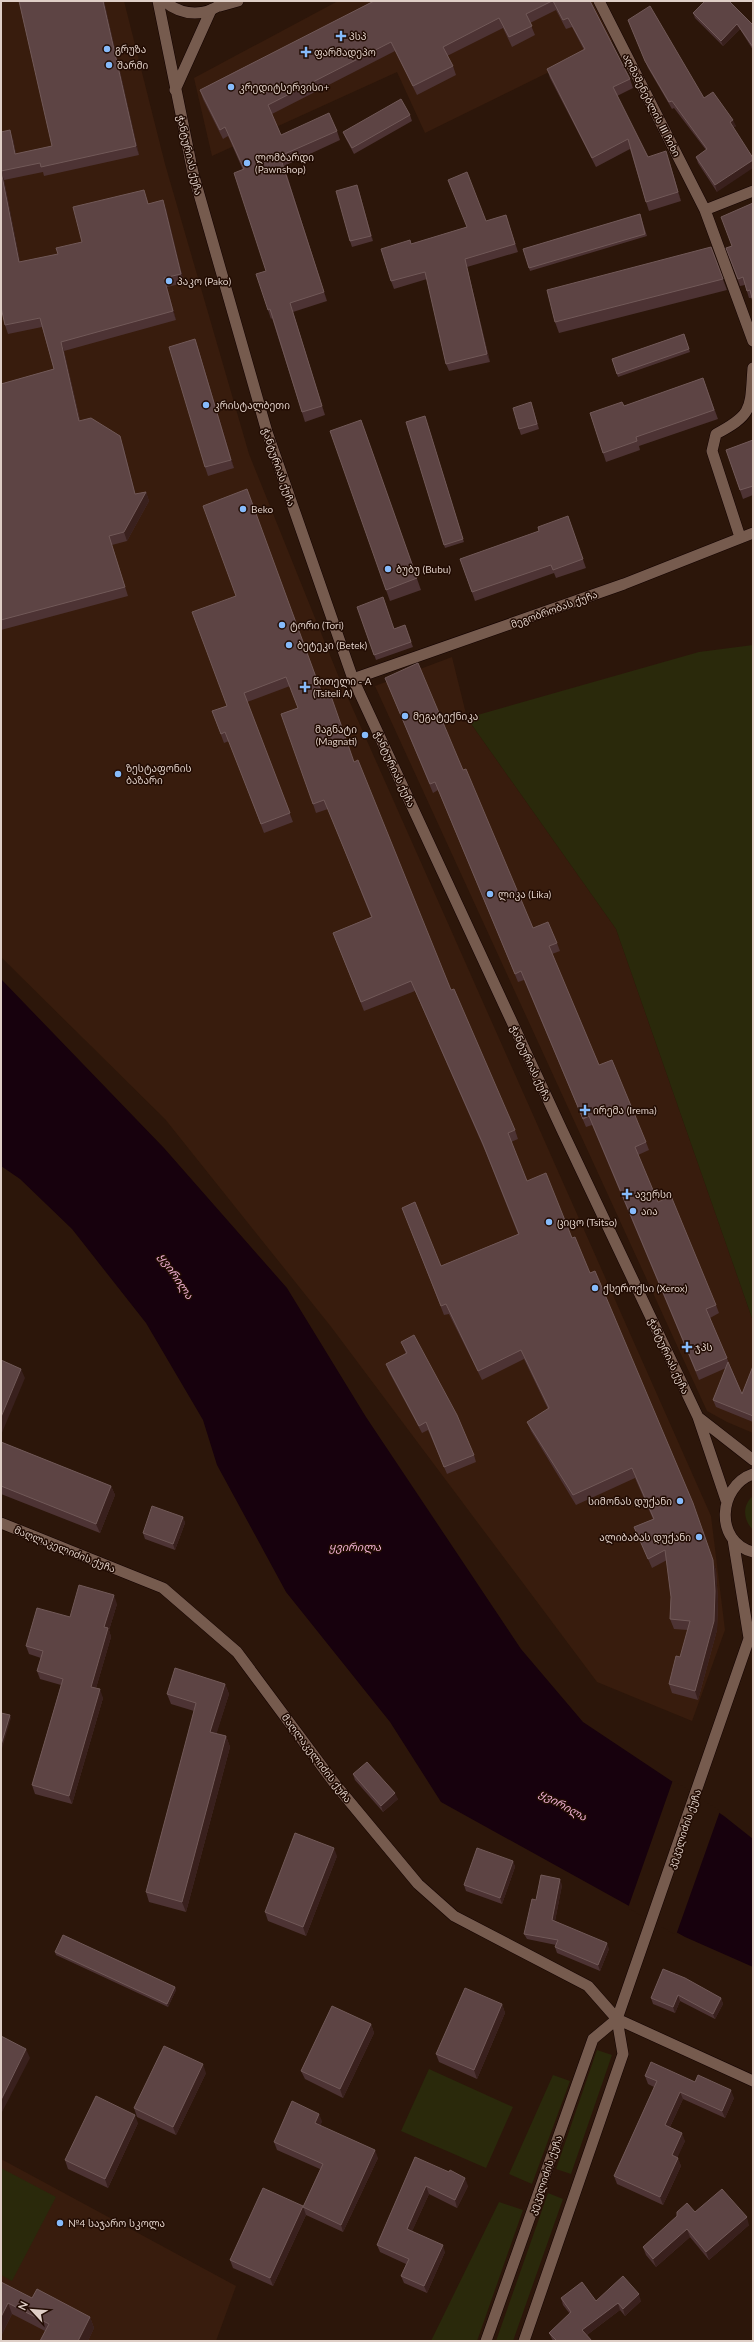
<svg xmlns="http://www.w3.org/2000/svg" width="754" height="2342" font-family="Lato,'Noto Sans Georgian',sans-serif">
<rect width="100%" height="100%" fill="#2c160a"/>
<path fill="#381c0d" d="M1 1H124L165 164 249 454 340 680 711 1516 725 1630 692 1721 597 1682 332 1328 165 1119 1 957Z
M338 1H605L622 36 425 133 397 72 212 156 194 78Z
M452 657 467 718 616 929 753 1321V1433L727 1422 707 1411 375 686Z
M1 2159 236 2286 216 2341H1Z"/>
<path fill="#2a290b" d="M753 645V1321L616 929 467 718 699 652Z
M753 1496V1530C743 1520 742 1505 753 1496Z
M597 2050 612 2055 571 2174 556 2169Z
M429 2069 513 2107 486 2168 401 2131Z
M553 2075 570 2081 532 2184 509 2174Z
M1 2168 56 2197 12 2281 1 2275Z
M548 2193 563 2199 513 2341H496Z
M499 2202 523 2210 477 2341H431Z"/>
<path fill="#17010d" d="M1 979 164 1148 287 1288 366 1417 521 1649 583 1722 724 1816 753 1839V1967L685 1937 441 1802 390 1722 286 1592 217 1465 203 1420 146 1323 72 1229 20 1179 1 1166Z"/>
<path fill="#2c160a" d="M673 1780 720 1811 676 1935 628 1908Z"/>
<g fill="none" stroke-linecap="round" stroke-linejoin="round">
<g stroke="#130200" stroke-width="12">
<path id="minor" d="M599 1 705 210 753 341
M705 210 753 191
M740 537 712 451 716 434C754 414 750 408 753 368
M353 679 624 584 753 533"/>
</g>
<g stroke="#130200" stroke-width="12">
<path id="tertiary" d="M158 1 193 173 267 432 353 679 562 1130 698 1417 726 1500
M175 90 211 10
M698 1417 753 1460
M753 1474C718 1486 714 1542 753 1552
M1 1523 163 1588 237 1652 335 1784 369 1825 418 1884 454 1916 588 1986 617 2019 753 2081
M733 1539 749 1638
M486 2341 593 2039 617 2019
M524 2341 623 2054 617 2019 753 1627"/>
</g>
<g stroke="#130200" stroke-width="12">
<path id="secondary" d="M164 1C183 17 207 17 225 1
M220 6 238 1"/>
</g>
<use href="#minor" stroke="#765b4e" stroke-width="11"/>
<use href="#tertiary" stroke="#765b4e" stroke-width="11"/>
<use href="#secondary" stroke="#765b4e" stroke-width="11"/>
</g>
<path fill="#4d3334" d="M104 1 139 155 44 176 43 172 4 180 20 262 58 254 82 242 147 199 148 203 166 209 184 283 167 287 176 320 64 351 80 420 123 445 135 494 146 492 149 501 127 541 112 545 128 596 1 630V384L54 369 42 327 8 334 5 325 1 307V132L13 139 16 154 52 146Z
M374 1H590L630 79 633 88 617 96 648 157 669 160 681 201 649 211 646 202 630 149 596 167 550 78 547 69 584 50 572 27 566 29 556 10 530 23 535 35 512 47 503 28 447 56 453 66 456 75 417 95 395 51 272 114 281 135 337 131 340 140 284 166 327 301 293 312 325 415 305 422 272 318 271 319 268 310 266 271 243 170 228 136 223 139 203 99 200 90Z
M693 13 753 25V50L740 29 723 46 695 18Z
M628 20 704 98 736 126 733 128 717 192 698 163 696 157 706 150 674 108 672 109 648 68Z
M410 115 412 121 354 154 345 137 343 132Z
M359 191 373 241 352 247 350 241Z
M753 203 752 298H749L745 285 740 286 726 248 732 246Z
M640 214 647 236 530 271 523 249Z
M506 215 518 252 467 267 490 362 449 371 446 364 427 279 394 289 391 281 411 244Z
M711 247 727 290 559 333 555 322Z
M684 334 690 352 618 377 612 359Z
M195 339 198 348 234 468 208 476 205 467Z
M703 378 718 419 639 446 640 450 606 462 590 413 624 406Z
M533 408 539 429 521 435 519 429Z
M425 416 464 542 445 548 406 422Z
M361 420 421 590 390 601 386 590Z
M753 440V495L743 499 726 450Z
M568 516 586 568 556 578 554 573 475 601 460 559 539 531Z
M236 596 324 699 354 762 451 990 515 1130 518 1139 511 1142 527 1181 572 1238 590 1273 716 1570 718 1601 717 1630 698 1700 672 1693 669 1684 680 1657 688 1630 674 1629 670 1619 671 1597 667 1560 652 1568 634 1527 653 1519 635 1478 576 1505 531 1431 527 1422 548 1409 524 1359 482 1380 449 1314 444 1315 402 1208 441 1266 518 1234 486 1153 415 991 364 1011 333 933 371 917 328 809 316 813 313 804 298 708 290 686 247 702 293 822 264 833 229 741 224 743 212 711 227 706Z
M357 607 394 629 405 625 413 647 376 660Z
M385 678 463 770 533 928 557 943 560 951 552 954 599 1065 646 1142 649 1150 638 1155 658 1202 716 1305 719 1313 710 1318 742 1394 753 1366V1422L716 1407 713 1400 726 1368 699 1380 592 1125 586 1127 524 980 518 982 438 790 433 793Z
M401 1342 474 1455 476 1462 447 1474 428 1430 422 1433 389 1372 386 1364 406 1354Z
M1 1442 111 1486 115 1495 100 1533 1 1494Z
M183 1517 185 1523 175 1550 145 1539 143 1533Z
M117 1604 109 1630 111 1637 96 1688 103 1698 72 1804 35 1794 32 1785 61 1685 40 1679 37 1671 41 1658 29 1654 26 1646 70 1617Z
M225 1684 229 1694 216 1734 226 1736 230 1747 186 1912 149 1902 146 1892 194 1711 171 1704 167 1694Z
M353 1774 398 1799 383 1812 355 1780Z
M337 1856 306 1936 268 1921 265 1912Z
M513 1861 515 1867 502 1904 466 1891 464 1885Z
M562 1885 555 1921 609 1949 600 1971 557 1953 555 1947 556 1945 527 1939 524 1934 536 1900Z
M55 1952 175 1987 176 1990 168 2007 56 1955Z
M663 1969 721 1998 723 2004 715 2019 680 2001 675 2013 653 2004 651 1998Z
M502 2004 505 2013 477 2079 439 2062 436 2054Z
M371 2024 374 2033 343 2098 305 2079 301 2071Z
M206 2073 176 2135 137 2117 134 2108Z
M645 2076 695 2082 734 2098 725 2118 683 2099 670 2127 685 2141 677 2157 681 2166 663 2205 617 2184 614 2176 654 2087 648 2084Z
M322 2121 320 2126 378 2158 343 2232 306 2215 273 2286 233 2268 230 2260 303 2207 320 2169 277 2150 274 2142Z
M138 2123 108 2188 68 2169 65 2160Z
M415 2157 468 2186 457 2208 429 2194 412 2231 445 2252 427 2293 404 2283 401 2276 406 2264 380 2252 377 2245Z
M695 2212 749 2225 709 2260 690 2237 656 2267 646 2255 643 2247Z
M1 2282 32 2298 90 2317 94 2328 88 2341H40L45 2331 12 2314 1 2336Z
M561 2298 596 2301H641L625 2316 620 2310 587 2335 592 2341H553L549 2333 570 2314 563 2305Z"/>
<path fill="#39201d" d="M103 1H104L139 155 136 146Z
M737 24 740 29 723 46 721 41Z
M733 120 736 126 732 129 730 122Z
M10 130 13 139 18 163 15 154Z
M666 151 669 160 681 201 678 192Z
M280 156 284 166 327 301 324 292Z
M753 160V168L717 192 715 185Z
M1 171 4 180 22 271 19 262Z
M357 185 359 191 373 241 371 236Z
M163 200 166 209 184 283 181 274Z
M465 259 467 267 490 362 487 354Z
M164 278 167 287 176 320 173 311Z
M290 303 293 312 325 415 322 406Z
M195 339 198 348 234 468 231 460Z
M61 342 64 351 82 430 79 421Z
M120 436 123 445 138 503 135 494Z
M146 492 149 501 127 541 124 532Z
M21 1369 25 1378 1 1435V1417Z
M111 1486 115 1495 100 1533 96 1524Z
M693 1503 716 1570 718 1601 717 1630 698 1700 695 1691Z
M183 1517 185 1523 175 1550 173 1544Z
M114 1595 117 1604 109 1630 111 1637 94 1695 91 1687 104 1627Z
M225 1684 229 1694 214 1742 210 1732Z
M100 1689 103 1698 72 1804 69 1796Z
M10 1715 11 1718 1 1752V1745Z
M226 1736 230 1747 186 1912 182 1902Z
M395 1793 398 1799 383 1812 381 1806Z
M334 1848 337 1856 306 1936 303 1927Z
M513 1861 515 1867 502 1904 500 1898Z
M560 1879 562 1885 554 1926 552 1920Z
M607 1943 609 1949 600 1971 598 1965Z
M175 1987 176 1990 168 2007 167 2004Z
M678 1995 680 2001 675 2013 673 2007Z
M721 1998 723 2004 715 2019 713 2014Z
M502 2004 505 2013 477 2079 474 2070Z
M371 2024 374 2033 343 2098 340 2089Z
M26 2049 30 2058 1 2114V2100Z
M203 2064 206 2073 176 2135 173 2127Z
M731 2090 734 2098 725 2118 722 2111Z
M680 2092 683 2099 667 2133 665 2125Z
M319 2114 322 2121 318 2131 315 2123Z
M135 2115 138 2123 108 2188 105 2179Z
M682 2133 685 2141 675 2163 672 2155Z
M375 2150 378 2158 343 2232 341 2225Z
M678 2158 681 2166 663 2205 660 2197Z
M465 2178 468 2186 457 2208 455 2200Z
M426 2186 429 2194 410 2236 407 2229Z
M303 2206 306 2215 273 2286 270 2278Z
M747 2217 749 2225 709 2260 706 2252Z
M687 2229 690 2237 656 2267 653 2259Z
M443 2245 445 2252 427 2293 424 2286Z
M639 2294 641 2301 625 2316 623 2309Z
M8 2303 12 2314 1 2336V2317Z
M618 2303 620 2310 584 2337 582 2330Z
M90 2317 94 2328 88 2341H78Z"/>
<path fill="#5d4444" stroke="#715958" d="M19 1H103L136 146 41 167 40 163 1 171V132L10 130 15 154 52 146Z
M374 1H552L526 14 532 26 509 37 499 18 443 47 453 66 413 86 391 42 268 105 281 135 329 113 337 131 280 156 324 292 290 303 322 406 302 412 270 309 268 310 256 274 266 271 234 173 244 169 225 127 220 130 200 90Z
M553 1H590L630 79 613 87 648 157 666 151 678 192 646 202 628 139 592 158 547 69 585 49 568 18 563 20Z
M705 1H729L753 25V47L737 24 721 41 693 13Z
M650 6 704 98 713 92 733 120 730 122 753 158V160L715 185 696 157 707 149 672 101 669 102 645 61 628 20Z
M401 99 410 115 352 148 343 132Z
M1 171 19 262 58 254 56 248 82 242 73 207 144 190 148 204 163 200 181 274 164 278 173 311 61 342 79 421 91 418 120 436 135 494 146 492 124 532 109 536 125 587 1 620V384L54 369 40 318 5 325 1 307Z
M467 172 486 221 506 215 515 244 465 259 487 354 446 364 425 272 391 281 381 249 410 240 411 244 467 227 448 180Z
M357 185 371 236 350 241 336 191Z
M753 203V302L750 290 747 291 743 277 738 279 726 248 732 246 721 217Z
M640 214 645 234 529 268 523 249Z
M711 247 723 279 555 322 547 290Z
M684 334 689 349 617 374 612 359Z
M195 339 231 460 205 467 169 347Z
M703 378 714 410 636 437 637 441 603 453 590 413 622 402 624 406Z
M531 402 537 424 519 429 513 408Z
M425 416 463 539 444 545 406 422Z
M361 420 417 578 386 590 330 431Z
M753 440V486L740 490 726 450Z
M247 489 324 699 331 696 354 762 358 760 451 990 454 989 515 1130 508 1133 527 1181 546 1173 572 1238 575 1237 590 1273 595 1271 693 1503 713 1560 715 1591 714 1621 695 1691 669 1684 676 1656 680 1657 690 1621 670 1619 671 1597 665 1550 648 1559 634 1527 654 1519 632 1468 573 1495 527 1422 549 1408 521 1350 478 1371 446 1304 441 1306 402 1208 415 1202 441 1266 519 1234 483 1144 411 981 361 1002 333 933 372 917 324 800 313 804 281 714 298 708 286 677 244 693 290 813 261 824 225 732 221 734 212 711 227 706 192 612 236 596 203 506Z
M568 516 583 559 553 570 551 565 472 592 460 559 539 531 538 527Z
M383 597 394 629 405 625 411 642 374 655 357 607Z
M418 663 463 770 466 769 533 928 548 922 557 943 549 946 599 1065 612 1060 646 1142 635 1147 658 1202 671 1196 716 1305 706 1309 727 1358 696 1371 589 1116 583 1119 521 971 515 974 435 782 430 784 385 678Z
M414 1335 457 1415 474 1455 444 1467 426 1422 419 1426 386 1364 407 1353 401 1342Z
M1 1360 21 1369 1 1417Z
M728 1362 742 1394 753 1366V1416L713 1400Z
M1 1442 111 1486 96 1524 1 1486Z
M152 1506 183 1517 173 1544 143 1533Z
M79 1585 114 1595 104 1627 108 1628 91 1687 100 1689 69 1796 32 1785 63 1679 37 1671 43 1651 26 1646 37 1608 70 1617Z
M175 1668 225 1684 210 1732 226 1736 182 1902 146 1892 196 1703 167 1694Z
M1 1713 10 1715 1 1745Z
M367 1762 395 1793 381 1806 353 1774Z
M295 1833 334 1848 303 1927 265 1912Z
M477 1848 513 1861 500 1898 464 1885Z
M541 1875 560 1879 552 1920 607 1943 598 1965 555 1947 558 1940 524 1934 532 1899 536 1900Z
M63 1935 175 1987 167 2004 55 1952Z
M663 1969 685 1978 721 1998 713 2014 678 1995 673 2007 651 1998Z
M465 1988 502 2004 474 2070 436 2054Z
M332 2006 371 2024 340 2089 301 2071Z
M1 2036 26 2049 1 2100Z
M164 2046 203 2064 173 2127 134 2108Z
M651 2062 695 2082 698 2075 731 2090 722 2111 680 2092 665 2125 682 2133 672 2155 678 2158 660 2197 614 2176 657 2081 645 2076Z
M96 2096 135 2115 105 2179 65 2160Z
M292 2101 319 2114 315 2123 375 2150 341 2225 303 2207 323 2164 274 2142Z
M415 2157 449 2172 450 2170 465 2178 455 2200 426 2186 407 2229 443 2245 424 2286 401 2276 409 2259 377 2245Z
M263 2188 303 2206 270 2278 230 2260Z
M722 2189 747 2217 706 2252 687 2229 653 2259 643 2247 677 2216V2212L687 2203 695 2212Z
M623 2276 639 2294 623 2309 618 2303 582 2330 592 2341H557L549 2333 571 2312 561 2298 582 2282 596 2301Z
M1 2282 32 2298 37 2289 90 2317 78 2341H40L49 2324 8 2303 1 2317Z"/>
<g fill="#86bbfb" stroke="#220c03" stroke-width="1.5">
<path d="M339 30h4v4h4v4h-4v4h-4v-4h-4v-4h4z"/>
<circle cx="107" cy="49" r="4"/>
<path d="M304 46h4v4h4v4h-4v4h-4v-4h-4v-4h4z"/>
<circle cx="109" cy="65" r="4"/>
<circle cx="231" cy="87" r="4"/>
<circle cx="247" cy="163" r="4"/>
<circle cx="169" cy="281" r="4"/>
<circle cx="206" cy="405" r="4"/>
<circle cx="243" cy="509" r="4"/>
<circle cx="388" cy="569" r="4"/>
<circle cx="282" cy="625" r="4"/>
<circle cx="289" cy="645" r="4"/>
<path d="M303 681h4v4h4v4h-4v4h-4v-4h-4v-4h4z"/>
<circle cx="405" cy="716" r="4"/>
<circle cx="365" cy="735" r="4"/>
<circle cx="118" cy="774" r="4"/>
<circle cx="490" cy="894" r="4"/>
<path d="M583 1104h4v4h4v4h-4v4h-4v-4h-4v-4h4z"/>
<path d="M625 1188h4v4h4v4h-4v4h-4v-4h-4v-4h4z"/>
<circle cx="633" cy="1211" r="4"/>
<circle cx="549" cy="1222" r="4"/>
<circle cx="595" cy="1288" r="4"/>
<path d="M685 1341h4v4h4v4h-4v4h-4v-4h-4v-4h4z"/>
<circle cx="680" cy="1501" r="4"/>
<circle cx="699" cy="1537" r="4"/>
<circle cx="60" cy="2223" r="4"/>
</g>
<g text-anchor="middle" stroke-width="3" stroke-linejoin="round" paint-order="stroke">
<g font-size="10" fill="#dfcfc7" stroke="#220c03" text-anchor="start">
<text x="349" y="40">პსპ</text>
<text x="115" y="53">გრუზა</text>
<text x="314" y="56">ფარმადეპო</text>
<text x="117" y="69">შარმი</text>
<text x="239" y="91">კრედიტსერვისი+</text>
<text x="255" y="161">ლომბარდი<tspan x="255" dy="12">(Pawnshop)</tspan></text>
<text x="177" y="285">პაკო (Pako)</text>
<text x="214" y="409">კრისტალბეთი</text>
<text x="251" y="513">Beko</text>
<text x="396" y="573">ბუბუ (Bubu)</text>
<text x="290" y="629">ტორი (Tori)</text>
<text x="297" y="649">ბეტეკი (Betek)</text>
<text x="313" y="685">წითელი - A<tspan x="313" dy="12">(Tsiteli A)</tspan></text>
<text x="413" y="720">მეგატექნიკა</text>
<text x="357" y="733" text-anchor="end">მაგნატი<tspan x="357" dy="12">(Magnati)</tspan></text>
<text x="126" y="772">ზესტაფონის<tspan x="126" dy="12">ბაზარი</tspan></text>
<text x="498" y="898">ლიკა (Lika)</text>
<text x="593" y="1114">ირემა (Irema)</text>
<text x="635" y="1198">ავერსი</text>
<text x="641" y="1215">აია</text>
<text x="557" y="1226">ციცო (Tsitso)</text>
<text x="603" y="1292">ქსეროქსი (Xerox)</text>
<text x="695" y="1351">ჯპს</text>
<text x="672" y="1505" text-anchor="end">სიმონას დუქანი</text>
<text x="691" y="1541" text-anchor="end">ალიბაბას დუქანი</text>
<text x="68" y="2227">№4 საჯარო სკოლა</text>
</g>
<g font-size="10" fill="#dfcfc7" stroke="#220c03">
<text transform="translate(652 105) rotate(63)" y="4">აღმაშენებლის III ჩიხი</text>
<text transform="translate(190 155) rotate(77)" y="4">ჭანტურიას ქუჩა</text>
<text transform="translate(279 467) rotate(71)" y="4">ჭანტურიას ქუჩა</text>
<text transform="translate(554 609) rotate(-20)" y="4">მეგობრობას ქუჩა</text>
<text transform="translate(395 769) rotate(65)" y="4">ჭანტურიას ქუჩა</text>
<text transform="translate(531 1063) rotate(65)" y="4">ჭანტურიას ქუჩა</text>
<text transform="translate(669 1356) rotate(65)" y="4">ჭანტურიას ქუჩა</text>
<text transform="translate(65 1549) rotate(22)" y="4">მაღლაკელიძის ქუჩა</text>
<text transform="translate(317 1758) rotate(53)" y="4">მაღლაკელიძის ქუჩა</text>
<text transform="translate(684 1829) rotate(-71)" y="4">კეკელიძის ქუჩა</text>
<text transform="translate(545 2175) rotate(-71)" y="4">კეკელიძის ქუჩა</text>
</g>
<g font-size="11" font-style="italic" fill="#eeafd1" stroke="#220c03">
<text transform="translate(176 1276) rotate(56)" y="4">ყვირილა</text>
<text x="355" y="1551">ყვირილა</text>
<text transform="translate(563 1805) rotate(29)" y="4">ყვირილა</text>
</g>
</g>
<rect width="754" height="2342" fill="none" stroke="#dfcfc7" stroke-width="4"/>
<g transform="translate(32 2310) rotate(296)" stroke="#220c03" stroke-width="3" paint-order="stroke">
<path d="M0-3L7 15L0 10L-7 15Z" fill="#dfcfc7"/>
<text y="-6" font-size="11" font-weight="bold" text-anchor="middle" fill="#dfcfc7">N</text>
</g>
</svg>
